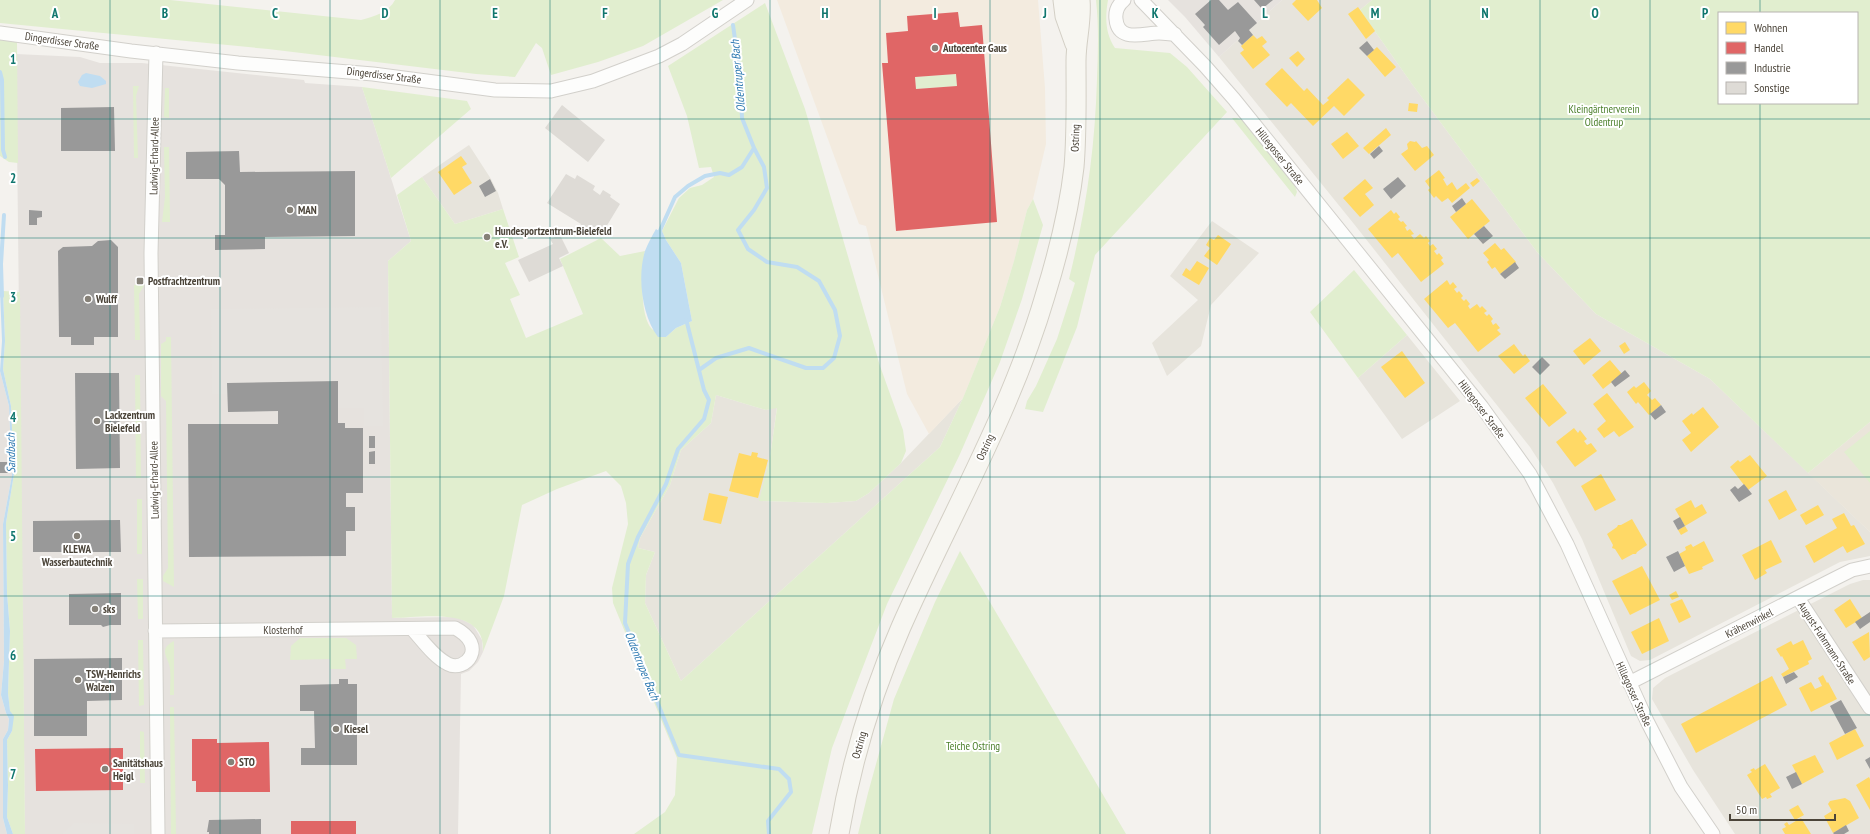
<svg xmlns="http://www.w3.org/2000/svg" width="1870" height="834" font-family="'PT Sans Narrow',sans-serif">
<rect width="100%" height="100%" fill="#f4f2ee"/>
<path fill="#e7e4dc" d="M1282 0H1372L1360 10 1412 84 1537 252 1596 314 1710 379 1870 532V556L1840 562 1650 660 1640 661 1631 656 1582 539 1553 483 1530 447 1354 224 1219 57Z
M469 145 491 179 498 193 503 209 455 224 422 177Z
M1212 221 1259 253 1211 305 1201 346 1167 376 1152 343 1198 300 1170 276Z
M1407 335 1460 401 1402 439 1358 378Z
M716 395 766 410 777 407 770 457 760 501 827 503 856 501 869 493 901 463 963 398 940 447 681 681 645 603 646 575 655 552 638 548 640 538 670 485 681 450 711 423Z
M1863 580H1870V834H1735L1693 770 1652 699 1653 688 1665 678 1850 584Z"/>
<path fill="#f3ebdf" d="M777 0H1038L1045 88 1046 144 1033 199 1027 210 1014 261 1000 307 963 398 929 434 907 394 866 226 859 224Z"/>
<path fill="#e6e2de" d="M1168 0H1282L1219 57 1185 17Z
M16 54 80 57 100 63H142L304 80 305 83 362 87 411 241 388 261 392 618 453 617 461 619 473 625 482 640 483 652 478 662 469 671 461 674 458 834H25Z
M0 371 9 406 12 475 3 524 4 661 1 695 6 713 9 719 8 730 3 739V818L7 834H0Z"/>
<path fill="#eae5da" d="M1870 422V532L1808 473Z"/>
<path fill="#e1eecf" fill-rule="evenodd" d="M0 0H170L361 20C373 17 389 12 395 0H723L643 46 598 62 551 75 542 48 536 43 515 77 476 74 268 49 0 23Z
M1096 0H1108C1105 17 1105 33 1115 48L1170 53 1187 67 1227 112 1095 255 1077 327 1043 412 1025 409 1027 401 1036 386 1057 339 1075 283 1069 279C1086 211 1095 149 1097 79 1098 53 1099 27 1096 0Z
M1372 0H1870V422L1808 473 1710 379 1596 314 1537 252 1412 84 1360 10ZM1719 13H1857V103H1719Z
M765 3 805 109 880 366 903 430 906 451 901 463 869 493 856 501 827 503 759 501 770 457 777 408 766 410 716 395 711 423 681 450 670 485 640 538 638 548 655 552 646 575 645 603 681 681 940 447 963 398 1000 307 1014 261 1027 210 1033 199 1043 225 1022 299 1000 362 960 454 887 604 832 748 812 834H634L665 812 675 795 677 758 613 603 612 588 628 524 626 503 621 486 606 471 557 489 522 505 504 596 483 652C486 605 422 618 392 618L388 261 411 241 397 195 422 177 455 224 503 209 519 257 505 263 520 295 510 299 526 338 583 314 560 259 601 238 620 256 645 251C642 269 639 316 652 329 656 332 662 335 666 337L676 328 692 321 681 263 666 240 662 231 679 198 690 188 702 185 714 177 711 167 699 168 687 116 668 66Z
M0 40 17 42 18 163 9 162 0 156Z
M956 74 957 86 916 89 915 77Z
M133 86H139L136 96 138 158H134Z
M362 87 467 101 471 109 391 178Z
M165 88H169V118L164 117Z
M1232 118H1237L1244 121 1295 186 1297 192 1295 197Z
M164 147H169L170 222H162L165 197Z
M1354 270 1407 335 1358 378 1310 312Z
M145 284 139 294 140 340H135L134 285Z
M3 291 20 292 25 834H13L7 817 8 785 7 740 12 731 8 693 10 631 7 593 6 523 14 474 11 406 3 369 5 341Z
M166 337H171L174 587 163 581V576L168 568 166 401 161 396V344L166 341Z
M135 375H140L141 478H136Z
M1870 431V483L1844 452Z
M137 499H142V554H137Z
M960 551 1126 834H858L868 793 894 699 935 602Z
M137 579H143V619H138Z
M300 638H346L356 645 357 659H345L346 669H330V659L290 660 291 646Z
M138 640H143L144 705 139 706Z
M174 641V695H170C170 687 171 677 170 669 169 657 157 650 174 641Z
M170 707H174L176 834H171Z
M140 731 144 732 145 783H140Z"/>
<path fill="#e6e3df" d="M381 307 383 426H364V408H338V381L227 383V394H212L211 309Z
M74 823 134 824V834H62Z"/>
<path fill="#c0ddf1" d="M86 73 100 76 106 81V84L92 88 80 86 78 82 82 75Z
M656 229 659 231H662L666 240 681 263 692 321 676 328 666 337H658C642 316 637 277 645 251 648 243 652 236 656 229Z
M0 291H3L5 341 3 369 11 406 14 474 6 523 7 593 10 631 8 693 10 711 14 716 12 731 7 740 8 785 7 817 13 834H7L3 818V739L8 730 9 719 6 713 1 695 4 661 3 524 12 475 9 406 0 371 2 341Z"/>
<path fill="#ffd966" d="M1296 0H1317L1322 8 1308 21 1292 4Z
M1358 7 1375 31 1366 39 1348 14Z
M1253 35 1257 39 1262 36 1267 42 1262 46 1270 55 1253 69 1240 53 1244 50 1241 46Z
M1377 47 1396 67 1385 77 1367 56Z
M1298 51 1305 59 1297 67 1289 58Z
M1282 68 1304 91 1307 88 1323 105 1329 100 1327 98 1348 78 1365 95 1344 116 1334 106 1313 126 1291 103 1287 107 1265 84Z
M1409 103 1418 104 1417 112 1408 111Z
M1386 128 1391 135 1369 154 1363 148Z
M1347 132 1359 146 1343 159 1331 144Z
M1410 141 1415 142 1416 141 1422 148 1427 146 1434 155 1415 171 1401 154 1408 149 1407 144Z
M461 156 467 164 462 167 472 183 454 195 438 172Z
M1439 170 1445 178 1443 179 1447 186 1452 182 1457 190 1466 183 1470 188 1452 203 1448 198 1442 202 1436 196 1434 198 1428 190 1430 188 1425 181Z
M1477 178 1480 181 1473 187 1470 183Z
M1365 179 1373 188 1365 194 1374 205 1360 217 1343 198Z
M1472 199 1490 221 1468 239 1450 217Z
M1391 210 1394 214 1396 212 1400 217 1398 219 1401 222 1403 221 1407 226 1405 227 1407 231 1410 229 1414 234 1411 235 1414 239 1420 234 1424 238 1426 236 1430 241 1428 243 1430 246 1433 244 1437 249 1434 251 1437 255 1439 253 1443 258 1441 260 1444 264 1421 282 1398 253 1392 258 1368 229Z
M1218 235 1231 244 1217 265 1204 256 1210 248 1206 245 1210 238 1214 240Z
M1495 243 1501 250 1504 248 1516 262 1500 274 1495 267 1492 269 1487 262 1489 260 1483 253Z
M1197 261 1209 268 1199 285 1182 275 1186 268 1190 271Z
M1447 280 1450 285 1453 282 1457 287 1454 289 1457 293 1459 291 1463 296 1461 298 1464 301 1466 299 1470 304 1468 306 1470 309 1477 304 1480 308 1482 306 1487 311 1484 313 1487 316 1489 314 1493 319 1491 321 1493 325 1496 323 1500 328 1497 330 1501 334 1478 352 1455 323 1448 328 1424 299Z
M1590 338 1601 351 1584 365 1573 351Z
M1625 342 1630 350 1624 354 1619 346Z
M1514 344 1523 356 1525 354 1530 361 1514 374 1498 356Z
M1402 351 1425 383 1405 398 1381 367Z
M1610 360 1622 374 1603 389 1592 375Z
M1644 382 1651 391 1647 395 1652 400 1655 398 1661 405 1649 415 1638 402 1636 404 1627 392 1634 386 1636 388Z
M1543 384 1567 413 1549 427 1525 398Z
M1607 393 1634 427 1619 437 1614 431 1604 438 1597 429 1606 421 1593 404Z
M1703 407 1719 427 1691 452 1682 440 1691 433 1682 421 1692 413 1693 415Z
M1574 428 1578 433 1580 430 1587 439 1584 441 1587 445 1591 443 1597 451 1575 467 1556 442Z
M752 452 758 453 757 457 768 460 758 498 729 491 739 453 751 456Z
M1750 455 1767 476 1748 490 1730 467 1738 460 1740 462Z
M1601 474 1616 500 1595 511 1581 486Z
M1786 490 1797 510 1779 520 1768 500Z
M709 493 728 497 721 524 703 520Z
M1691 500 1695 508 1702 504 1707 513 1685 526 1675 509Z
M1818 505 1824 515 1806 525 1800 515Z
M1844 513 1851 526 1854 525 1865 544 1847 553 1843 546 1814 563 1805 546 1837 528 1832 519Z
M1632 519 1647 545 1637 552 1636 554H1633L1622 560 1615 549 1612 548 1613 545 1607 534 1617 527 1618 525H1621Z
M1685 526 1688 531 1681 535 1678 530Z
M1771 540 1782 562 1765 570 1767 573 1755 580 1742 555Z
M1704 541 1714 561 1702 567 1703 569 1689 574 1679 554 1686 550 1685 547 1691 544 1693 547Z
M1642 566 1660 600 1630 615 1612 581Z
M1676 591 1679 597 1672 600 1669 595Z
M1682 599 1691 617 1679 623 1670 604Z
M1850 599 1862 618 1846 628 1834 610Z
M1659 618 1669 641 1642 654 1631 632Z
M1869 632 1870 657 1864 661 1852 642Z
M1803 640 1812 659 1808 661 1809 664 1783 677 1781 674 1789 669 1782 656 1781 657 1776 649 1791 641 1793 645Z
M1823 675 1827 683 1828 682 1837 699 1811 712 1799 688 1811 682 1815 689 1822 686 1818 678Z
M1772 676 1787 705 1696 753 1681 724Z
M1855 729 1864 746 1837 760 1829 743Z
M1815 755 1824 772 1802 784 1792 765Z
M1765 764 1780 788 1770 794 1772 797 1767 799 1766 797 1762 799 1747 775 1752 772 1750 770 1754 768 1755 770Z
M1869 777 1870 779V810L1856 785Z
M1845 798 1850 801 1859 818 1833 833 1824 816 1832 811 1828 804 1830 801Z
M1798 805 1804 815 1795 820 1789 810Z
M1801 818 1811 834H1785L1782 829 1786 827 1784 824 1787 822 1789 825Z"/>
<path fill="#e06666" fill-rule="evenodd" d="M958 12 960 27 982 25 997 222 896 231 882 63H888L886 33 908 31 907 16ZM956 74 957 86 916 89 915 77Z
M192 739H217V743L269 742 270 792H196V781H192Z
M123 748V790L36 791 35 749Z
M291 821H356V834H291Z"/>
<path fill="#999" d="M1211 0H1219L1228 10 1238 2 1257 23 1249 30 1253 35 1242 45 1238 41 1240 38 1235 31 1219 45 1203 27 1205 25 1195 14Z
M1254 0H1273L1262 9Z
M1367 41 1374 50 1367 56 1359 48Z
M114 107 115 151H61V108Z
M1379 146 1383 151 1374 159 1370 154Z
M239 151 240 172 355 171V236L265 237V249L215 250V235H225V185L219 179H186V152Z
M1398 177 1406 186 1391 199 1383 189Z
M490 179 496 191 485 197 479 186Z
M1462 198 1466 204 1456 212 1452 206Z
M29 210 42 211V217L37 218V225H29Z
M1484 226 1493 236 1483 244 1474 234Z
M111 240 118 247V337H94V345H71V337H59L58 251 63 247 92 246 98 241Z
M1515 262 1519 268 1505 279 1500 274Z
M1542 357 1550 365 1540 375 1532 367Z
M1625 370 1630 376 1615 387 1611 382Z
M75 373H119L120 468 76 469Z
M338 381V423H345V428H363V493H346V507H355V531H346V556L189 557 188 424H278V411L228 412 227 383Z
M1661 405 1666 412 1655 420 1650 414Z
M369 436H375V448H369Z
M375 451V464H369V452Z
M0 462H8V473H0Z
M1744 484 1752 494 1739 502 1730 490 1735 486 1738 489Z
M1680 517 1685 526 1678 530 1673 521Z
M120 520 121 552H33V521Z
M1678 551 1685 566 1674 572 1666 557Z
M121 593V625H110L103 627 101 625H69V594Z
M1870 612V622L1860 629 1855 622Z
M122 658V700L87 701V736H34V659Z
M1794 672 1798 677 1786 684 1783 677Z
M339 679H348V684H357V765H301V748H315L314 711H300V685L339 684Z
M1841 700 1857 728 1845 734 1830 706Z
M1870 757V769L1865 760Z
M1796 772 1802 784 1792 789 1786 777Z
M261 819V834H209V832H207L209 820Z
M1846 825 1849 831 1844 834H1834L1833 833Z"/>
<g fill="none" stroke-linecap="round" stroke-linejoin="round">
<path stroke="#c0ddf1" stroke-width="4" d="M0 72 2 80 3 150 5 157
M658 235 675 197 688 186 705 176 720 173 729 175 742 167 754 148 742 118 740 75 733 25
M2 296 1 264 4 215
M686 319 704 390 709 400 704 419 678 449 666 484 638 537 628 564 625 623 679 755 779 769 789 779 791 792 768 821 769 834
M699 370 716 358 749 348 806 368H823L834 358 840 336 835 310 819 281 797 267 767 262 748 249 738 230 754 210 767 188 764 167 754 148"/>
</g>
<path fill="#dedbd6" d="M562 105 605 140 588 162 545 128Z
M566 174 575 179 577 175 595 186 593 190 600 195 603 190 611 195 610 197 620 204 603 232 596 229 592 236 579 228 581 224 547 203Z
M560 235 569 253 559 258 563 266 529 282 518 260 553 244 550 239Z"/>
<g fill="none" stroke-linecap="round" stroke-linejoin="round">
<g stroke="#d2d0cb" stroke-width="15">
<path id="minor" d="M1124 0C1118 5 1115 11 1116 19 1118 43 1144 33 1159 33 1164 33 1169 34 1175 34
M1141 0 1205 66 1234 99 1482 407 1530 474 1567 544 1647 721 1681 787 1713 834
M0 33 131 51 238 63 373 74 495 90 551 91 593 81 659 56 682 44 747 0
M156 53 151 253 158 834
M1798 598 1870 708
M155 631 455 628C489 646 465 673 448 664 434 657 423 641 412 629
M1629 683 1836 578 1852 570 1870 566"/>
</g>
<g stroke="#d3cfc5" stroke-width="21">
<path id="secondary" d="M1063 0 1065 16 1075 44
M839 834C851 763 872 693 901 627 949 518 1011 412 1045 296 1058 254 1069 211 1074 167 1077 132 1076 96 1076 61 1076 40 1082 21 1080 0"/>
</g>
<use href="#minor" stroke="#fdfdfc" stroke-width="13"/>
<use href="#secondary" stroke="#f7f6f1" stroke-width="19"/>
</g>
<path fill="none" stroke="#0f766e" stroke-width="1" stroke-opacity="0.55" d="M110 0V834M220 0V834M330 0V834M440 0V834M550 0V834M660 0V834M770 0V834M880 0V834M990 0V834M1100 0V834M1210 0V834M1320 0V834M1430 0V834M1540 0V834M1650 0V834M1760 0V13M1760 103V834M0 119H1870M0 238H1870M0 357H1870M0 477H1870M0 596H1870M0 715H1870"/>
<g fill="#868178" stroke="#fff" stroke-width="1.5">
<circle cx="935" cy="48" r="4"/>
<circle cx="290" cy="210" r="4"/>
<circle cx="487" cy="237" r="4"/>
<rect x="136" y="277" width="8" height="8" rx="2"/>
<circle cx="88" cy="299" r="4"/>
<circle cx="97" cy="421" r="4"/>
<circle cx="77" cy="536" r="4"/>
<circle cx="95" cy="609" r="4"/>
<circle cx="78" cy="680" r="4"/>
<circle cx="336" cy="729" r="4"/>
<circle cx="231" cy="762" r="4"/>
<circle cx="105" cy="769" r="4"/>
</g>
<g text-anchor="middle" stroke-width="4" stroke-linejoin="round" paint-order="stroke">
<g font-size="11" fill="#4b4439" stroke="#fff">
<text transform="translate(62 41) rotate(8)" y="4">Dingerdisser Straße</text>
<text transform="translate(384 75) rotate(7)" y="4">Dingerdisser Straße</text>
<text transform="translate(1075 138) rotate(-88)" y="4">Ostring</text>
<text transform="translate(154 156) rotate(-89)" y="4">Ludwig-Erhard-Allee</text>
<text transform="translate(1280 156) rotate(51)" y="4">Hillegosser Straße</text>
<text transform="translate(1482 409) rotate(53)" y="4">Hillegosser Straße</text>
<text transform="translate(985 447) rotate(-65)" y="4">Ostring</text>
<text transform="translate(154 480) rotate(-91)" y="4">Ludwig-Erhard-Allee</text>
<text transform="translate(1749 623) rotate(-27)" y="4">Krähenwinkel</text>
<text x="283" y="634">Klosterhof</text>
<text transform="translate(1827 643) rotate(57)" y="4">August-Fuhrmann-Straße</text>
<text transform="translate(1634 694) rotate(65)" y="4">Hillegosser Straße</text>
<text transform="translate(859 745) rotate(-74)" y="4">Ostring</text>
</g>
<g font-size="11" font-weight="bold" fill="#4b4439" stroke="#fff" text-anchor="start">
<text x="943" y="52">Autocenter Gaus</text>
<text x="298" y="214">MAN</text>
<text x="495" y="235">Hundesportzentrum-Bielefeld<tspan x="495" dy="13">e.V.</tspan></text>
<text x="148" y="285">Postfrachtzentrum</text>
<text x="96" y="303">Wulff</text>
<text x="105" y="419">Lackzentrum<tspan x="105" dy="13">Bielefeld</tspan></text>
<text x="77" y="553" text-anchor="middle">KLEWA<tspan x="77" dy="13">Wasserbautechnik</tspan></text>
<text x="103" y="613">sks</text>
<text x="86" y="678">TSW-Henrichs<tspan x="86" dy="13">Walzen</tspan></text>
<text x="344" y="733">Kiesel</text>
<text x="239" y="766">STO</text>
<text x="113" y="767">Sanitätshaus<tspan x="113" dy="13">Heigl</tspan></text>
</g>
<g font-size="11" fill="#4a7f2a" stroke="#fff">
<text x="1604" y="113">Kleingärtnerverein<tspan x="1604" dy="13">Oldentrup</tspan></text>
<text x="973" y="750">Teiche Ostring</text>
</g>
<g font-size="12" font-style="italic" fill="#2e7ab2" stroke="#fff">
<text transform="translate(738 76) rotate(-95)" y="4">Oldentruper Bach</text>
<text transform="translate(11 453) rotate(-91)" y="4">Sandbach</text>
<text transform="translate(642 666) rotate(68)" y="4">Oldentruper Bach</text>
</g>
</g>
<g font-size="13" text-anchor="middle" font-weight="bold" fill="#0f766e" stroke="#fff" stroke-width="4" stroke-linejoin="round" paint-order="stroke">
<text x="55" y="18">A</text>
<text x="165" y="18">B</text>
<text x="275" y="18">C</text>
<text x="385" y="18">D</text>
<text x="495" y="18">E</text>
<text x="605" y="18">F</text>
<text x="715" y="18">G</text>
<text x="825" y="18">H</text>
<text x="935" y="18">I</text>
<text x="1045" y="18">J</text>
<text x="1155" y="18">K</text>
<text x="1265" y="18">L</text>
<text x="1375" y="18">M</text>
<text x="1485" y="18">N</text>
<text x="1595" y="18">O</text>
<text x="1705" y="18">P</text>
<text x="13" y="64">1</text>
<text x="13" y="183">2</text>
<text x="13" y="302">3</text>
<text x="13" y="422">4</text>
<text x="13" y="541">5</text>
<text x="13" y="660">6</text>
<text x="13" y="779">7</text>
</g>
<rect x="1718" y="12" width="140" height="92" fill="#ffffff" stroke="#b7b4b0"/>
<rect x="1726" y="22" width="20" height="12" fill="#ffd966" stroke="#b7b4b0"/>
<text x="1754" y="32" font-size="12" fill="#4b4439">Wohnen</text>
<rect x="1726" y="42" width="20" height="12" fill="#e06666" stroke="#b7b4b0"/>
<text x="1754" y="52" font-size="12" fill="#4b4439">Handel</text>
<rect x="1726" y="62" width="20" height="12" fill="#999999" stroke="#b7b4b0"/>
<text x="1754" y="72" font-size="12" fill="#4b4439">Industrie</text>
<rect x="1726" y="82" width="20" height="12" fill="#dedbd6" stroke="#b7b4b0"/>
<text x="1754" y="92" font-size="12" fill="#4b4439">Sonstige</text>
<path d="M1730 814v6h105v-6" fill="none" stroke="#4b4439" stroke-width="2"/>
<text x="1736" y="814" font-size="12" fill="#4b4439" stroke="#ffffff" stroke-width="3" paint-order="stroke">50 m</text>
</svg>
